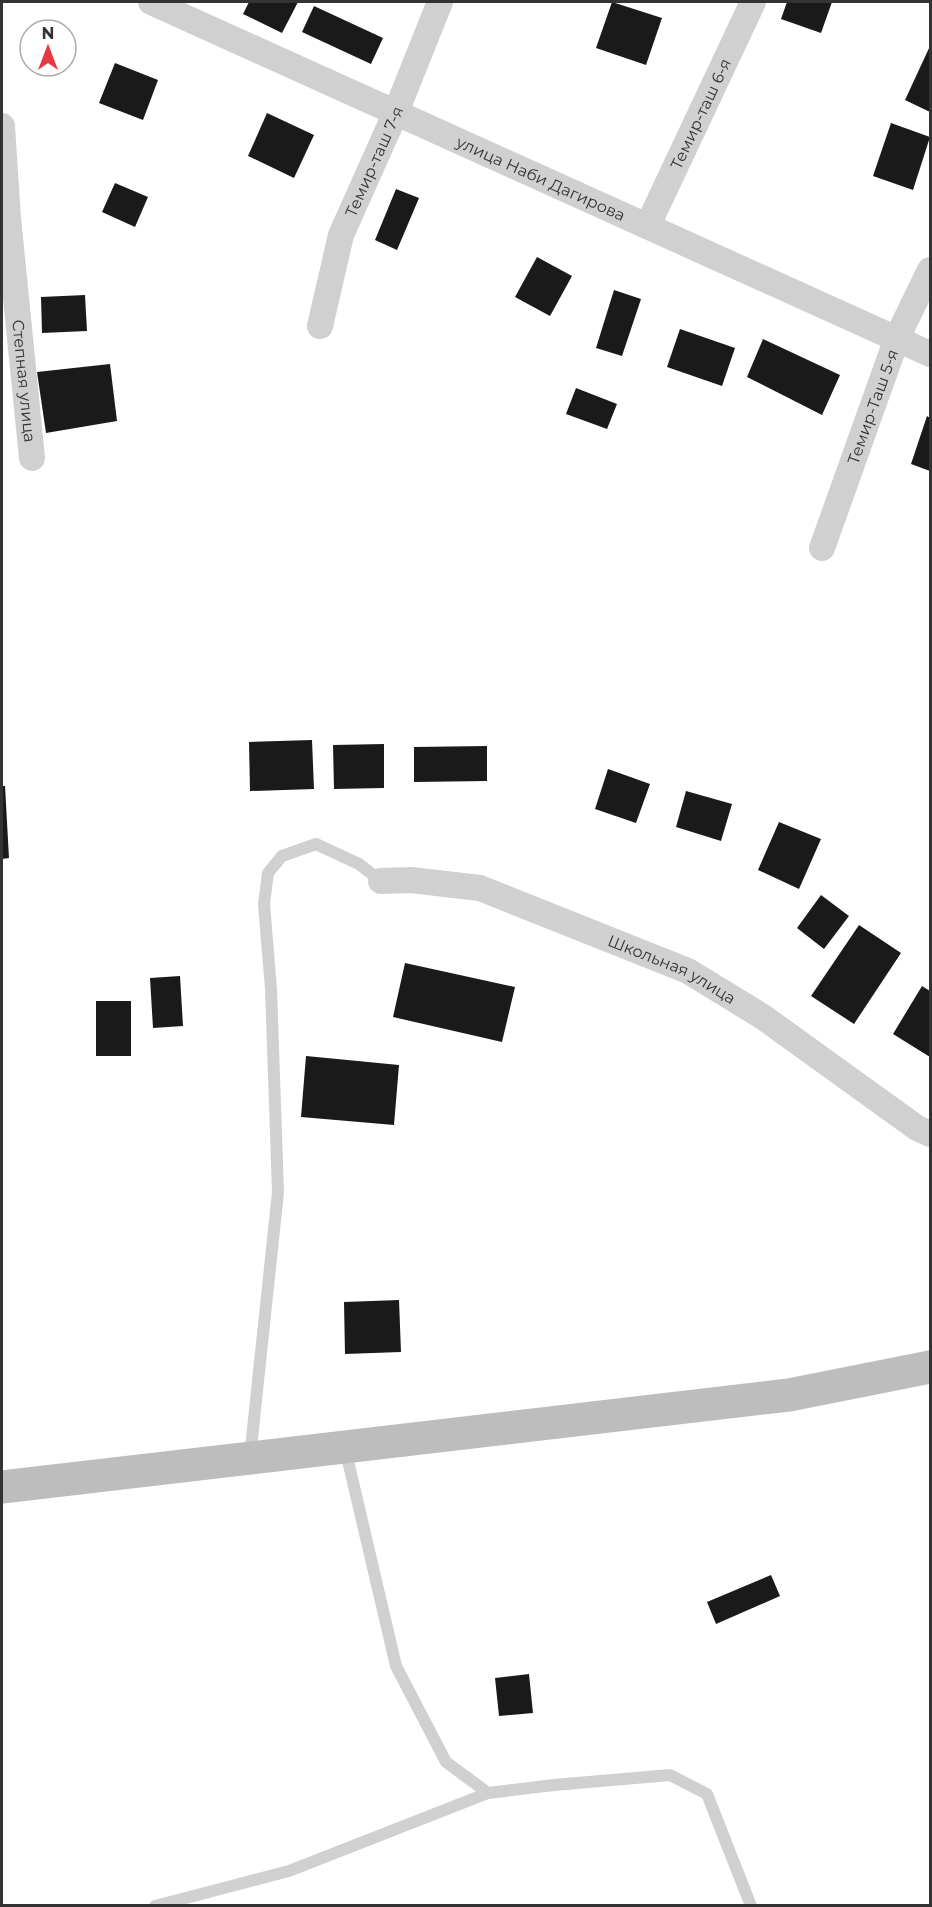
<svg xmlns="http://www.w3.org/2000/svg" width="932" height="1907" font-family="Montserrat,sans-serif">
<rect width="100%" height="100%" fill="#fff"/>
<path fill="#1a1a1a" d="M249 2H298L282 33 243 14Z
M612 2 662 18 646 65 596 48Z
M787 2H832L821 33 781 19Z
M314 6 383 38 371 64 302 32Z
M930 46V112L905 100Z
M115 63 158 80 143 120 99 103Z
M267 113 314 135 294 178 248 156Z
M891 123 930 137 913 190 873 176Z
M115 183 148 197 135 227 102 212Z
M396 189 419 198 397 250 375 240Z
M537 257 572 276 550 316 515 297Z
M614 290 641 299 622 356 596 348Z
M85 295 87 331 42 333 41 297Z
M680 329 735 348 722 386 667 367Z
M763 339 840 375 822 415 747 377Z
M110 364 117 421 46 433 37 372Z
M576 388 617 404 607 429 566 414Z
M927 416 930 418V471L911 464Z
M312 740 314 789 250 791 249 742Z
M384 744V788L334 789 333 745Z
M487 746V781L414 782V747Z
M608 769 650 784 636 823 595 809Z
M2 786H5L9 858 2 859Z
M686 791 732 804 721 841 676 827Z
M779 822 821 839 799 889 758 870Z
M821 895 849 916 824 949 797 928Z
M859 925 901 953 854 1024 811 996Z
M405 963 515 987 502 1042 393 1017Z
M180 976 183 1026 153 1028 150 978Z
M922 986 930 991V1057L893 1034Z
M96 1001H131V1056H96Z
M306 1056 399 1065 394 1125 301 1117Z
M399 1300 401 1352 345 1354 344 1302Z
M771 1575 780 1596 716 1624 707 1602Z
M529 1674 533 1713 499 1716 495 1678Z"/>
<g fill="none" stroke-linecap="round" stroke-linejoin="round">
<path stroke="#d0d0d0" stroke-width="12" d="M345 1448 396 1666 446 1762 488 1793
M250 1457 278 1192 271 989 264 904 268 873 282 856 316 844 359 864 381 881
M155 1906 289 1871 488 1793 554 1785 670 1775 707 1794 751 1906"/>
<g stroke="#d0d0d0" stroke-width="26">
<path id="s1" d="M151 2 930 354"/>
<path id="s2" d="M2 126 8 218 32 458"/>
<path id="s3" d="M648 225 753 2"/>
<path id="s4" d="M320 326 341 235 396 112 440 2"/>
<path id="s5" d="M822 548 897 338 930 270"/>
<path id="s6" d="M381 881 411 880 480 888 688 971 763 1017 917 1128 930 1134"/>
</g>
<path stroke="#bdbdbd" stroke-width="33" d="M2 1487 789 1395 930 1367"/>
</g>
<g text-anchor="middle" stroke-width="6" stroke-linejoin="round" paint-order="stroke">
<g font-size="16" fill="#333" stroke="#fff">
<text dy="6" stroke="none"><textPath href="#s3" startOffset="123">Темир-таш 6-я</textPath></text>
<text dy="6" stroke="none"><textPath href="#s4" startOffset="174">Темир-таш 7-я</textPath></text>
<text dy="6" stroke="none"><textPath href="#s1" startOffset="428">улица Наби Дагирова</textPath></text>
<text dy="6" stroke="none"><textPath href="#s2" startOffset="256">Степная улица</textPath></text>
<text dy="6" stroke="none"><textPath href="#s5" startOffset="150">Темир-Таш 5-я</textPath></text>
<text dy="6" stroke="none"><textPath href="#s6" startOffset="308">Школьная улица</textPath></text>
</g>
</g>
<rect width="932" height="1907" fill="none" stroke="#333333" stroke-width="6"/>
<g transform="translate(48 48)"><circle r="28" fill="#ffffff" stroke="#adadad" stroke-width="1.5"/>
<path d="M0-4.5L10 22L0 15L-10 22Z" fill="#e63946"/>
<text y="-9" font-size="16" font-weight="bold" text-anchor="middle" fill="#333333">N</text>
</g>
</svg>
